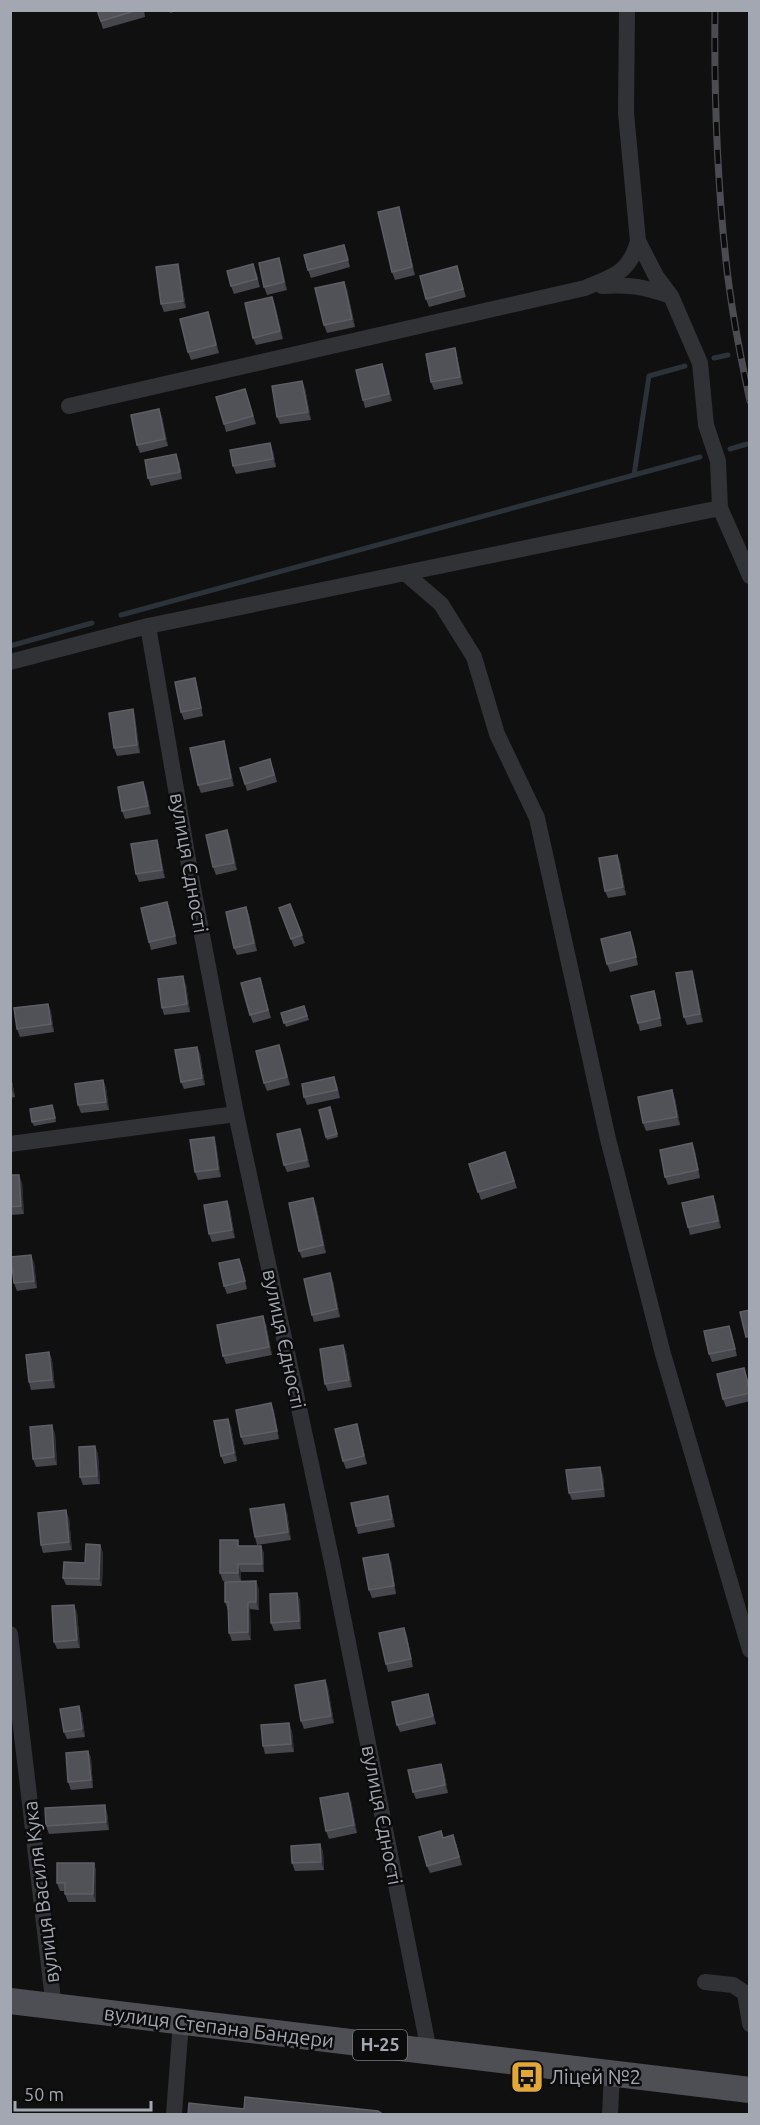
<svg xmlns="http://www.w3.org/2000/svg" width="760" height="2125" font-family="Ubuntu,sans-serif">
<rect width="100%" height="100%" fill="#101011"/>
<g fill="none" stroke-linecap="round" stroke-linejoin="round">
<path stroke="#2b3239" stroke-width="5" d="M714 358 728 355
M730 449 747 444
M634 475 649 376 685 366
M121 615 700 457
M10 646 92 623"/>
<path stroke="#313236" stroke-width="16" d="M638 241 656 276 671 296 700 363 706 425 718 461 720 508 750 576
M602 286C629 284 645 287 671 296
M69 406 585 288C613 276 629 274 638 241L626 113 627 10
M405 573 441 604 474 657 497 734 537 818 608 1139 663 1354 750 1650
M148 626 191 877 236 1114 333 1567 429 2051
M10 662 148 626 720 508
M10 1144 236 1114
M10 1634 54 2008
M705 1982 733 1985 745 1993 750 2024
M174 2114 181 2022
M610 2114 612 2073"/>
<path stroke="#4e4f55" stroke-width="26" d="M10 2001 750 2090"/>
<g stroke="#4b4c51" stroke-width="7">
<path id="rail" d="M715 10C714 94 717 178 726 261 731 308 740 355 750 401"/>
</g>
<use href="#rail" stroke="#0b0b0c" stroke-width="4.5" stroke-dasharray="14" stroke-linecap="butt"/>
</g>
<path fill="#46474c" d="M97 10H144L145 17 103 29Z
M169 10H179L170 13Z
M401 215 415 275 395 280 392 272Z
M346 252 350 267 311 278 308 270Z
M279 258 287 290 267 295 264 287Z
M457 266 466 297 429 307 426 299Z
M180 272 186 308 164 312 161 304Z
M256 272 260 287 234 294 231 286Z
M347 289 355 327 327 333 324 325Z
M272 297 275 305 283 339 256 345 253 338Z
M208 312 219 353 191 360 188 352Z
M455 348 457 356 463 384 434 390 431 382Z
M382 364 392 401 365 408 363 400Z
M305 388 311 420 280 424 277 417Z
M245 389 256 424 226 432 224 424Z
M159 409 162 417 168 446 140 453 137 445Z
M273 451 276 467 236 474 233 466Z
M179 461 182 479 151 486 148 478Z
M195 678 197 686 203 716 184 720 181 712Z
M133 709 135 717 140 753 117 756 114 748Z
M226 749 234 786 201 793 198 785Z
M273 767 277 782 247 791 245 784Z
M146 790 151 814 125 819 122 811Z
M227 830 230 838 237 870 216 875 213 867Z
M157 840 159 847 165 878 139 882 136 874Z
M617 855 620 862 626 895 608 898 605 891Z
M167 902 170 910 177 944 151 950 149 942Z
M290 904 305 943 294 947 279 908Z
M246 907 249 915 257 951 237 955 234 948Z
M633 940 638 965 610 972 607 964Z
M692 971 694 978 703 1022 687 1025 684 1017Z
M260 978 271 1018 253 1023 250 1015Z
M186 984 190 1012 164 1015 162 1008Z
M654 991 656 999 662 1026 640 1031 638 1023Z
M48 1004 51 1012 54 1032 20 1037 17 1029Z
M304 1006 309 1020 286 1027 281 1013Z
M197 1047 200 1054 205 1085 184 1089 181 1082Z
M282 1053 290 1085 267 1091 264 1083Z
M10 1071 15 1097 10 1098Z
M334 1077 337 1085 340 1098 307 1105 304 1097Z
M103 1080 106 1088 109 1110 81 1113 78 1105Z
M675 1098 680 1125 646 1131 643 1123Z
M330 1107 338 1137 327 1140 326 1137Z
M54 1109 56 1122 34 1126 32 1122Z
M303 1137 310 1167 287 1172 284 1165Z
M692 1143 695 1151 700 1178 668 1185 665 1177Z
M216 1144 221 1177 198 1180 195 1172Z
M505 1152 517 1188 481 1200 469 1164Z
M10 1175 22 1182 24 1214 10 1215Z
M713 1196 716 1204 721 1228 690 1235 688 1227Z
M227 1201 230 1209 235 1238 212 1242 209 1234Z
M316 1205 326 1253 302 1258 299 1251Z
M239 1259 242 1266 247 1289 227 1294 224 1286Z
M34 1262 37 1288 17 1291 14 1283Z
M333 1281 340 1317 314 1322 312 1315Z
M266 1324 272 1355 226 1364 223 1356Z
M732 1334 737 1356 712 1362 709 1354Z
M343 1345 346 1352 352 1387 328 1391 325 1384Z
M49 1352 52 1360 55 1388 31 1390 29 1382Z
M744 1368 750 1386V1401L726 1407 723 1399Z
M271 1403 274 1411 279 1439 244 1445 241 1437Z
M357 1424 367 1464 346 1469 343 1461Z
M231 1426 237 1461 224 1464 221 1456Z
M55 1433 57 1465 36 1467 33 1459Z
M95 1446 98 1454 100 1484 83 1485 80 1477Z
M603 1475 605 1497 572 1500 569 1493Z
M388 1496 390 1503 395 1527 358 1534 356 1526Z
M287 1512 291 1540 257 1545 255 1537Z
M69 1518 72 1550 43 1553 41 1545Z
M100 1545 103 1553 102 1586 66 1585 63 1578 85 1563Z
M240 1546H261L264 1553V1572H241V1581H223L220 1573Z
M391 1561 396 1594 372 1598 369 1590Z
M259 1589V1610L250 1609 251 1640 232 1641 229 1633 228 1610 225 1602Z
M297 1593 300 1600 301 1629 274 1631 271 1623Z
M77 1612 80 1648 57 1649 54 1642Z
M407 1636 413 1667 388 1672 386 1664Z
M325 1680 328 1688 334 1723 304 1729 301 1721Z
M428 1694 436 1724 400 1732 397 1725Z
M79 1706 82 1714 85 1737 67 1739 64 1732Z
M292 1731 294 1752 265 1754 263 1746Z
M88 1751 91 1758 93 1788 71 1790 68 1782Z
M444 1772 448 1793 416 1799 413 1792Z
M351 1801 357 1833 329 1839 326 1831Z
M107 1812 109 1830 49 1834 46 1826Z
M441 1831 443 1838 456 1843 462 1865 430 1873 427 1866Z
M320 1844 323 1852 324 1870 295 1871 292 1863Z
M94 1863 96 1871V1902H68L65 1894V1891H60L57 1883Z"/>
<path fill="#2c2d30" d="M399 207 401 215 415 275 412 267Z
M279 258 282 266 287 290 284 282Z
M178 264 180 272 186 308 183 301Z
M344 282 347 289 355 327 352 319Z
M272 297 275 305 283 339 280 331Z
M208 312 211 320 219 353 216 345Z
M455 348 457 356 463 384 460 377Z
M382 364 385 372 392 401 389 394Z
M302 381 305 388 311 420 308 412Z
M159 409 162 417 168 446 165 439Z
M270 443 273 451 276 467 273 459Z
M176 454 179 461 182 479 180 472Z
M133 709 135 717 140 753 137 745Z
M224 741 226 749 234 786 231 778Z
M143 782 146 790 151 814 148 806Z
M227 830 230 838 237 870 234 863Z
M157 840 159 847 165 878 162 870Z
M617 855 620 862 626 895 623 887Z
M167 902 170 910 177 944 175 936Z
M246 907 249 915 257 951 254 943Z
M630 932 633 940 638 965 636 957Z
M692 971 694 978 703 1022 700 1014Z
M183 976 186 984 190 1012 187 1004Z
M48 1004 51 1012 54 1032 51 1024Z
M279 1045 282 1053 290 1085 287 1077Z
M197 1047 200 1054 205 1085 202 1078Z
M10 1071 15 1097 12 1090Z
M103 1080 106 1088 109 1110 106 1102Z
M672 1090 675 1098 680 1125 677 1117Z
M300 1129 303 1137 310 1167 307 1160Z
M214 1137 216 1144 221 1177 218 1169Z
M692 1143 695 1151 700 1178 698 1170Z
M19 1175 22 1182 24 1214 21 1206Z
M713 1196 716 1204 721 1228 718 1221Z
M313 1198 316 1205 326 1253 323 1245Z
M227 1201 230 1209 235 1238 232 1230Z
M31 1255 34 1262 37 1288 34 1281Z
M239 1259 242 1266 247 1289 245 1281Z
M330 1273 333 1281 340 1317 337 1309Z
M263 1316 266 1324 272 1355 269 1347Z
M729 1326 732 1334 737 1356 735 1349Z
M343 1345 346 1352 352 1387 349 1380Z
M49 1352 52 1360 55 1388 52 1380Z
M271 1403 274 1411 279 1439 277 1431Z
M228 1419 231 1426 237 1461 234 1453Z
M357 1424 367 1464 364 1456Z
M52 1425 55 1433 57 1465 54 1457Z
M95 1446 98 1454 100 1484 97 1476Z
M600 1467 603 1475 605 1497 603 1489Z
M388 1496 390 1503 395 1527 392 1519Z
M284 1504 287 1512 291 1540 288 1532Z
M66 1510 69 1518 72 1550 69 1542Z
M100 1545 103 1553 102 1586 99 1579Z
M261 1546 264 1553V1572L262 1564Z
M388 1554 391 1561 396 1594 394 1586Z
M238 1564 241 1572V1581L238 1573Z
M256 1581 259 1589V1610L256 1602Z
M297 1593 300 1600 301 1629 299 1621Z
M248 1602 250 1609 251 1640 248 1632Z
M74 1605 77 1612 80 1648 77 1640Z
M404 1628 407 1636 413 1667 411 1659Z
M325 1680 328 1688 334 1723 331 1716Z
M428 1694 430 1701 436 1724 433 1716Z
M79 1706 82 1714 85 1737 82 1729Z
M289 1723 292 1731 294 1752 291 1744Z
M88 1751 91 1758 93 1788 91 1780Z
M441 1764 444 1772 448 1793 445 1785Z
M348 1793 351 1801 357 1833 354 1825Z
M105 1805 107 1812 109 1830 106 1822Z
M320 1844 323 1852 324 1870 321 1862Z
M94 1863 96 1871V1902L93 1894Z"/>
<path fill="#505257" stroke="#5d5f65" stroke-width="1.5" d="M97 10H138L101 21Z
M399 207 412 267 392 272 378 212Z
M344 245 348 260 308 270 304 255Z
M279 258 284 282 264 287 259 263Z
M178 264 183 301 161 304 156 267Z
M253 264 257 279 231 286 227 271Z
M457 266 463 289 426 299 420 276Z
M344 282 352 319 324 325 315 288Z
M272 297 280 331 253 338 245 303Z
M208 312 216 345 188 352 180 319Z
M455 348 460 377 431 382 426 354Z
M382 364 389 394 363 400 356 370Z
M302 381 308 412 277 417 272 386Z
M245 389 253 416 224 424 216 397Z
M159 409 165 439 137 445 131 415Z
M270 443 273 459 233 466 230 450Z
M176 454 180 472 148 478 145 460Z
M195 678 201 708 181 712 175 682Z
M133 709 137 745 114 748 109 713Z
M224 741 231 778 198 785 190 748Z
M270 759 274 775 245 784 240 768Z
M143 782 148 806 122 811 118 787Z
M227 830 234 863 213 867 206 835Z
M157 840 162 870 136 874 131 844Z
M617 855 623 887 605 891 599 858Z
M167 902 175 936 149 942 141 908Z
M290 904 302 935 291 939 279 908Z
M246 907 254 943 234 948 226 912Z
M630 932 636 957 607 964 601 939Z
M692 971 700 1014 684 1017 676 973Z
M183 976 187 1004 162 1008 158 979Z
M260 978 268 1010 250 1015 241 983Z
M654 991 660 1018 638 1023 631 996Z
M48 1004 51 1024 17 1029 14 1008Z
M304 1006 307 1016 284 1023 281 1013Z
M279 1045 287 1077 264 1083 256 1051Z
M197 1047 202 1078 181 1082 175 1050Z
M334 1077 337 1090 304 1097 302 1084Z
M103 1080 106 1102 78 1105 75 1084Z
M672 1090 677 1117 643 1123 638 1097Z
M52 1105 55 1118 32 1122 30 1109Z
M330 1107 337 1134 326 1137 319 1110Z
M300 1129 307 1160 284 1165 277 1134Z
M214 1137 218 1169 195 1172 190 1140Z
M692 1143 698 1170 665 1177 660 1150Z
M505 1152 514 1181 478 1192 469 1164Z
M10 1175H19L21 1206 10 1207Z
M713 1196 718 1221 688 1227 682 1203Z
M313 1198 323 1245 299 1251 289 1203Z
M227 1201 232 1230 209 1234 204 1205Z
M31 1255 34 1281 14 1283 11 1257Z
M239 1259 245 1281 224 1286 219 1263Z
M330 1273 337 1309 312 1315 304 1279Z
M750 1310V1336L746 1337 740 1312Z
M263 1316 269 1347 223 1356 217 1325Z
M729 1326 735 1349 709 1354 704 1331Z
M343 1345 349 1380 325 1384 320 1349Z
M49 1352 52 1380 29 1382 26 1355Z
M744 1368 750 1393 723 1399 717 1374Z
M271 1403 277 1431 241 1437 236 1410Z
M228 1419 234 1453 221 1456 214 1421Z
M357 1424 364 1456 343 1461 335 1429Z
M52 1425 54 1457 33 1459 30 1427Z
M95 1446 97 1476 80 1477 79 1447Z
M600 1467 603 1489 569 1493 566 1470Z
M388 1496 392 1519 356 1526 351 1503Z
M284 1504 288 1532 255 1537 250 1509Z
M66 1510 69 1542 41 1545 38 1513Z
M220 1540H238V1546H261L262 1564H238V1573H220Z
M86 1544 100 1545 99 1579 63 1578 64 1562 85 1563Z
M388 1554 394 1586 369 1590 363 1558Z
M256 1581V1602H248V1632L229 1633 228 1602H225V1582Z
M297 1593 299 1621 271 1623 270 1594Z
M74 1605 77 1640 54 1642 52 1606Z
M404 1628 411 1659 386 1664 379 1633Z
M325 1680 331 1716 301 1721 295 1685Z
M428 1694 433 1716 397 1725 392 1702Z
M79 1706 82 1729 64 1732 60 1709Z
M289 1723 291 1744 263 1746 261 1725Z
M88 1751 91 1780 68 1782 66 1753Z
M441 1764 445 1785 413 1792 408 1770Z
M348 1793 354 1825 326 1831 320 1798Z
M105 1805 106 1822 46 1826 45 1808Z
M441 1831 443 1838 453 1835 459 1857 427 1866 419 1837Z
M320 1844 321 1862 292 1863 291 1846Z
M57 1863H94L93 1894H65V1883H57Z
M245 2097 378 2111 384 2115H188L189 2103 244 2109Z"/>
<defs>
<g id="bus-square" transform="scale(1.725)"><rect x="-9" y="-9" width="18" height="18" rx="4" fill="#e1a838" stroke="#0b0b0c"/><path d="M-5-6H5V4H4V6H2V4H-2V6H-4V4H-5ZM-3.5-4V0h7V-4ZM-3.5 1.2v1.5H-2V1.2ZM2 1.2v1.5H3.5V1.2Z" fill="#111"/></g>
</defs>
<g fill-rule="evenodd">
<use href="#bus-square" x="527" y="2077"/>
</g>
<g text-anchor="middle" stroke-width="5" stroke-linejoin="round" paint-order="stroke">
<rect fill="#0b0b0c" stroke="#757880" stroke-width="1.5" x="353" y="2030" width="54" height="30" rx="4.5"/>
<g font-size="18" font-weight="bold" fill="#a2a7b1">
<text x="380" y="2051">Н-25</text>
</g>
<g font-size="20" fill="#a2a7b1" stroke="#0b0b0c">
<text transform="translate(189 863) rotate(80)" y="7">вулиця Єдності</text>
<text transform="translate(284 1339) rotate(78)" y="7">вулиця Єдності</text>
<text transform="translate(382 1815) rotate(79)" y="7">вулиця Єдності</text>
<text transform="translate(41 1892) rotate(-97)" y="7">вулиця Василя Кука</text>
<text transform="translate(219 2027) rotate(7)" y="7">вулиця Степана Бандери</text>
</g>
<g font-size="20" fill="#a2a7b1" stroke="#0b0b0c" text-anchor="start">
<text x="550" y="2084">Ліцей №2</text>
</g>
</g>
<rect width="760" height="2125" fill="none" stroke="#a2a7b1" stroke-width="24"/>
<path d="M15 2101v9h136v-9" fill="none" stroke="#a2a7b1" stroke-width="3"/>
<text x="24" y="2101" font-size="18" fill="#a2a7b1" stroke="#0b0b0c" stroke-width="4.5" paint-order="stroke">50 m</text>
</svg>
